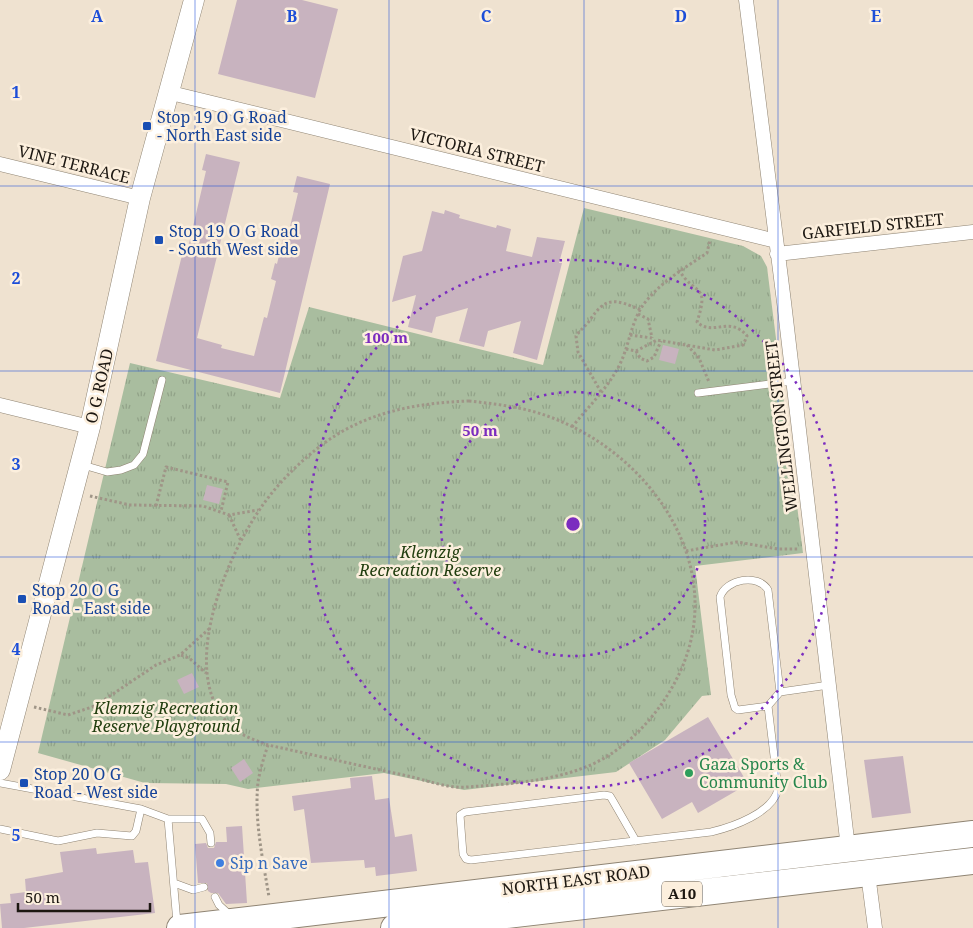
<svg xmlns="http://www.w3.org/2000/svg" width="973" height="928" font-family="'Noto Serif',serif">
<defs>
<pattern id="park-tufts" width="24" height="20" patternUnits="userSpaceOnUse" patternTransform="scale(1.25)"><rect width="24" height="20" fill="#a9bd9f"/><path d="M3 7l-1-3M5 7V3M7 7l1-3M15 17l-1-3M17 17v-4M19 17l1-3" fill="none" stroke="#91a288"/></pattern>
</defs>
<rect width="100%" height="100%" fill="#efe2d0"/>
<path fill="url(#park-tufts)" d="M584 208 743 246 761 256 767 267 803 553 695 566 711 695 702 696 665 740 616 772 464 790 384 773 248 789 226 784 145 783 38 753 130 363 280 398 309 307 543 365Z"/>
<path fill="#c8b3bf" d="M237 0H302L338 9 315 98 218 74Z
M206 154 240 162 197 338 222 345 221 348 254 356 264 317 267 318 276 281 271 279 275 263 277 264 285 230 289 231 298 193 293 192 297 176 330 184 280 393 156 361 184 247 188 248 206 171 202 170Z
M445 210 460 215 459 218 496 228 497 225 511 229 506 251 532 257 537 237 565 241 559 263H562L537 360 513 353 521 321 488 331 484 347 459 341 468 308 436 317 432 333 408 327 416 295 392 302 403 256 422 251 432 211 444 214Z
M663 345 679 349 675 364 659 360Z
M207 485 223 489 219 504 203 500Z
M192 673 199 687 184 694 177 680Z
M708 717 748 784 698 813 692 802 662 819 629 763Z
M903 756 911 813 872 818 864 760Z
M244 759 253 773 240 782 231 768Z
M372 776 375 800 389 798 395 837 412 834 417 871 376 876 375 867 365 868 364 860 311 863 304 809 294 811 292 796 351 788 350 778Z
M242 826 247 903 226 904 218 893H211L208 891 207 883H198L195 844 206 843 208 848H214L216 842H227L226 827Z
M96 848 97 854 133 850 135 863 148 862 155 913 24 928H2L0 904 11 903 10 894 26 892 25 879 63 872 60 852Z"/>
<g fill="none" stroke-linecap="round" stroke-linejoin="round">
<g stroke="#8f8473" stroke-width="8">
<path id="lane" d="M698 393 793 381
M83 465 107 472 121 470 134 465 143 454 162 380
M780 692 768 590C758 573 726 579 720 597L731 695 735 708 738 710 768 706 780 692 829 685
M0 783 141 809 168 819 177 923
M168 819H202L210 833 211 843
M0 829 58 841 97 833 132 836 136 831 141 809
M636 841 613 801 610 796 604 795 465 812 460 815 463 854 466 859 471 860 711 832C732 827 773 813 778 789L768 706
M174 883 193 890 204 887
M215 897 219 905 230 915"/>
</g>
<g stroke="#8f8473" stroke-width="15">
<path id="street" d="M746 0 784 302 848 848
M171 93 776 241
M0 164 140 198
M777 254 973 232
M0 405 90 427
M868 874 875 928"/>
</g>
<g stroke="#8f8473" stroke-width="21">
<path id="secondary" d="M0 770 90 427 140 198 194 0"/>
</g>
<g stroke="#8f8473" stroke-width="28">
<path id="highway" d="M180 928 973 834
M394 928 973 861"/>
</g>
<path stroke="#9f9587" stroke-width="3" stroke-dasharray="2.5 2.5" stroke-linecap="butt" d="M638 314 648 319 652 338
M630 335 652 338
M687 345 699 358 709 382
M626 349 636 351 657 340 715 350 743 345 747 336C730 315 713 337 697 322 710 282 695 297 679 270
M636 351 640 358 647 361 654 357 661 341
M601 392 578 352 576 336C580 330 586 326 590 320 606 296 615 299 641 310
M469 401C496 404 524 407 550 417 651 454 729 566 680 672 663 709 632 745 595 763 557 781 509 784 467 787 449 789 426 780 408 776 361 766 314 755 268 745 255 740 241 736 231 726 177 675 224 563 258 512 275 486 298 463 323 444 366 412 416 403 469 401Z
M572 427C588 407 607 389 619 366 630 345 631 318 647 300 664 280 686 267 707 253L710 240
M90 496 130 505 203 506 229 515 258 510
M156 506 166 467 228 482 221 511
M229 515 241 541
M686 551 737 542 778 549H799
M181 655 189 658 206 673
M34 707 68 715 95 706 156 665 180 655 210 628
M268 745C264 757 260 770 258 782 254 820 263 860 269 897"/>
<use href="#lane" stroke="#fff" stroke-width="7"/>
<use href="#street" stroke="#fff" stroke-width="14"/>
<use href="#secondary" stroke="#fff" stroke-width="20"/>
<use href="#highway" stroke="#fff" stroke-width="26"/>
</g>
<path fill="none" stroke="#1d4ed8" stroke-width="1" stroke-opacity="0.55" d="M195 0V928M389 0V928M584 0V928M778 0V928M0 186H973M0 371H973M0 557H973M0 742H973"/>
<g fill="none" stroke="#7b2cbf" stroke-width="2.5" stroke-dasharray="2.5 5">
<circle cx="573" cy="524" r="132"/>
<circle cx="573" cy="524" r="264"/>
</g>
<g fill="#1a4fb4" stroke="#fcefdd" stroke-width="2">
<rect x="142" y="121" width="10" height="10" rx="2.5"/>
<rect x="154" y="235" width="10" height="10" rx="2.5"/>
<rect x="17" y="594" width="10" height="10" rx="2.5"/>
<rect x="19" y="778" width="10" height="10" rx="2.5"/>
</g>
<circle fill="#2e9e5b" stroke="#fcefdd" stroke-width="2" cx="689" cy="773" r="5"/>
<circle fill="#3f7fe0" stroke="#fcefdd" stroke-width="2" cx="220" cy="863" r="5"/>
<g text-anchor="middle" stroke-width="5" stroke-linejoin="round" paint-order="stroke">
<rect fill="#fcefdd" stroke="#5f584e" stroke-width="1" x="662" y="881.5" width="40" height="25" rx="4"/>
<g font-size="15" font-weight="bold" fill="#1c1711">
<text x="682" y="899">A10</text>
</g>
<g font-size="16" fill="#164399" stroke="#fcefdd" text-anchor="start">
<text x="157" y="123">Stop 19 O G Road<tspan x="157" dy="18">- North East side</tspan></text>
<text x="169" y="237">Stop 19 O G Road<tspan x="169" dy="18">- South West side</tspan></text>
<text x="32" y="596">Stop 20 O G<tspan x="32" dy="18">Road - East side</tspan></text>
<text x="34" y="780">Stop 20 O G<tspan x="34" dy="18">Road - West side</tspan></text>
</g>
<g font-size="16" fill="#1c1711" stroke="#fcefdd">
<text transform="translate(477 150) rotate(14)" y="6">VICTORIA STREET</text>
<text transform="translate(74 164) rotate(14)" y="6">VINE TERRACE</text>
<text transform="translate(873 226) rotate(-6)" y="6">GARFIELD STREET</text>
<text transform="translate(99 386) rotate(-77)" y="6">O G ROAD</text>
<text transform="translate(781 426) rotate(-97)" y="6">WELLINGTON STREET</text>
<text transform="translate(576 880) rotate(-7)" y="6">NORTH EAST ROAD</text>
</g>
<g font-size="16" font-style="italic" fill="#213e0f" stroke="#fcefdd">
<text x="430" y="558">Klemzig<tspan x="430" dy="18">Recreation Reserve</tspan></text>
<text x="166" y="714">Klemzig Recreation<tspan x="166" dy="18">Reserve Playground</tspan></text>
</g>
<g font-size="16" fill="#27864d" stroke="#fcefdd" text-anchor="start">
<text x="699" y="770">Gaza Sports &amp;<tspan x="699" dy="18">Community Club</tspan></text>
</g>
<g font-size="16" fill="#366cbe" stroke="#fcefdd" text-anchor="start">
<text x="230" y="869">Sip n Save</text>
</g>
</g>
<g font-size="16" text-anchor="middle" font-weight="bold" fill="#1d4ed8" stroke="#fcefdd" stroke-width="5" stroke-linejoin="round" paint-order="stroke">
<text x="97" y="22">A</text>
<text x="292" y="22">B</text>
<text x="486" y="22">C</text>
<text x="681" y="22">D</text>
<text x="876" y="22">E</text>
<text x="16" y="98">1</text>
<text x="16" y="284">2</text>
<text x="16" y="470">3</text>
<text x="16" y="655">4</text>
<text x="16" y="841">5</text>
</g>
<circle cx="573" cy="524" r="8" fill="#7b2cbf" stroke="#fcefdd" stroke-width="2.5"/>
<g font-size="15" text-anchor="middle" font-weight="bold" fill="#7b2cbf" stroke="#fcefdd" stroke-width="5" stroke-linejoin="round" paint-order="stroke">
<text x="386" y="343">100 m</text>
<text x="480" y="436">50 m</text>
</g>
<path d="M18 903v8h132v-8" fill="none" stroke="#1c1711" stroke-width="2.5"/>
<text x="25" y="903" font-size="15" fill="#1c1711" stroke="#fcefdd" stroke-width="4" paint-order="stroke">50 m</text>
</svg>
